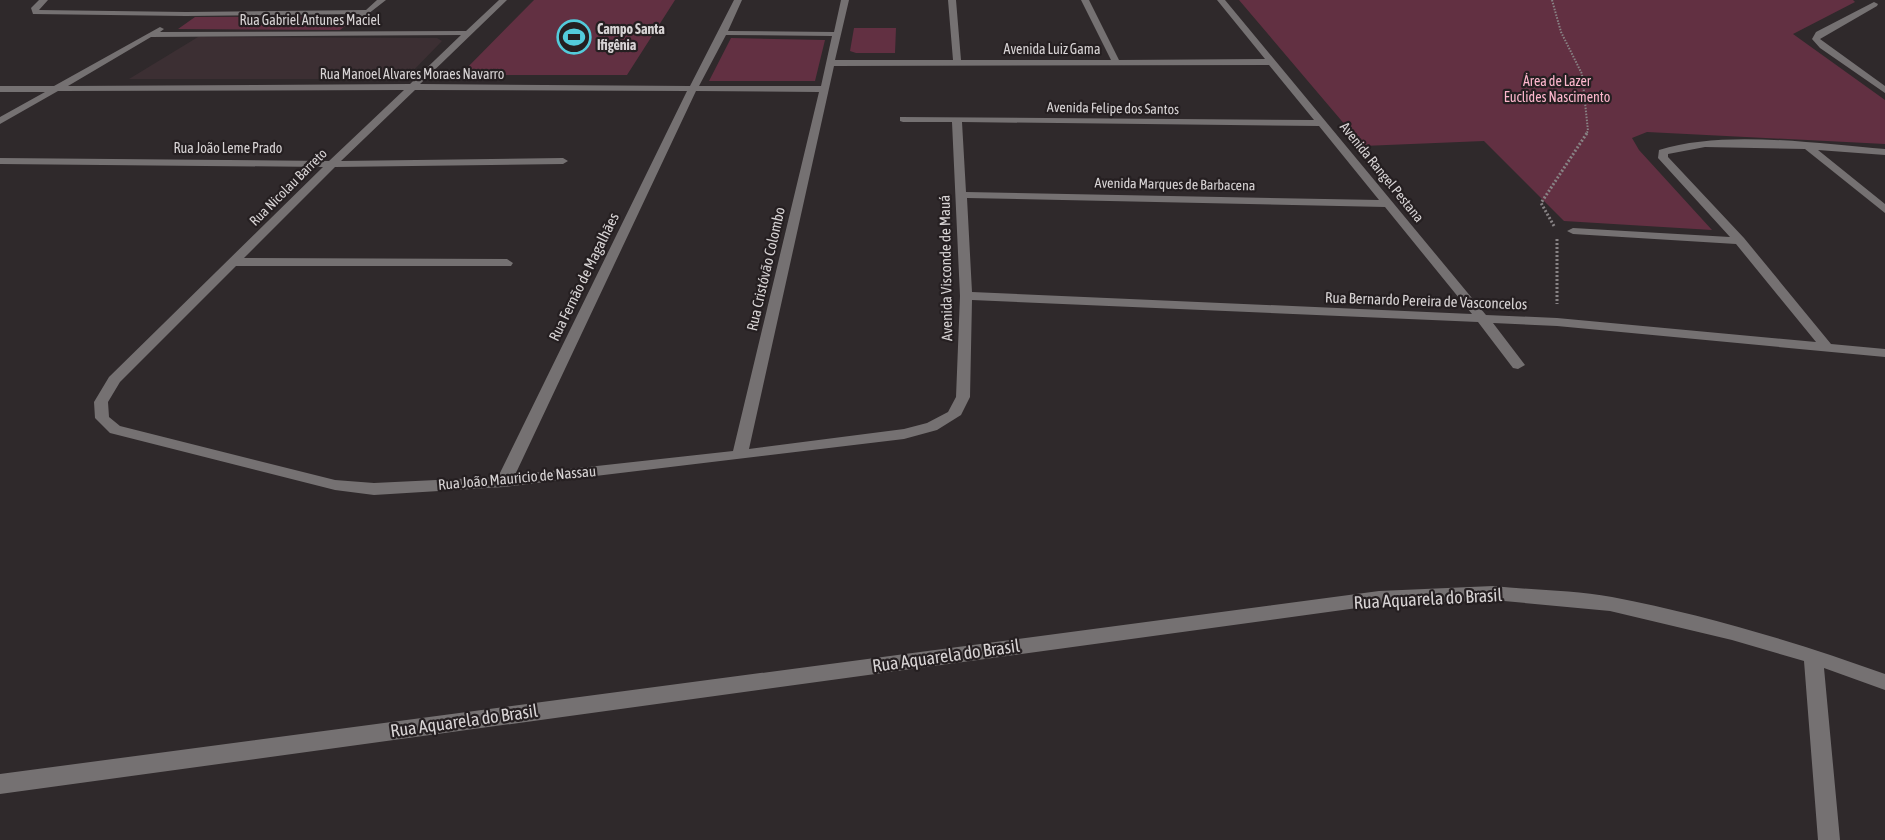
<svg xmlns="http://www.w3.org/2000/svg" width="1885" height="840" font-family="'Asap Condensed',sans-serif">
<rect width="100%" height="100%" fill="#2f292b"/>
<path fill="#3c2f33" d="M198 37 437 38 442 41 409 75 391 79H129Z"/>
<path fill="#623042" d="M534 0H675L627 75H460Z
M1239 0H1853L1855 2 1793 34 1885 100V144L1647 132 1632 138 1639 150 1712 230 1564 221 1484 141 1363 146Z
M358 16 340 30 178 29 195 17Z
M854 28H896L895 53H856L850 51Z
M731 38 825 40 815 81H709Z"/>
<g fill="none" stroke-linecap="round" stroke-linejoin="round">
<path stroke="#888385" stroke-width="2" stroke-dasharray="1.5 1.5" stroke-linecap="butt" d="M1552 0 1561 32 1582 74 1588 131 1586 134"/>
<path stroke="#888385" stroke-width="3" stroke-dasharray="2 2" stroke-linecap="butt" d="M1554 226 1541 203 1587 133
M1557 239V304"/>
<path fill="#757172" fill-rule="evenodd" d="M39 0H48L39 10 186 12 366 10 377 0H386L359 21 355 19 360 14 186 16 33 14 31 8Z
M499 0H507L420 84 690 86 734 0H742L728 31 834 32 841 0H849L835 60H953L948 0H956L961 60H1111L1081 0H1089L1119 60 1265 59 1217 0H1225L1486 315 1557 318 1816 342 1736 244 1573 234 1567 231 1573 228 1730 237 1658 158 1659 150C1725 129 1817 144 1885 149V155L1818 150 1885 204V213L1805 149 1705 147 1668 154V157L1744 238 1831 344 1885 349V357L1557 326 1493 323 1525 365 1518 369 1513 368 1478 322 972 300 970 397 961 415 937 430 904 439 504 487 374 495 335 490 110 433 95 418 94 402 109 377 323 167 0 164V158L329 161 404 90 58 91 0 124V117L45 92H0V86H54L160 27 164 29 160 32 466 31ZM461 35 410 84 68 86 151 37ZM726 35 832 36 821 86H699ZM1269 65 1314 120 900 117V121L903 122H952L960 296 956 397 948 412 927 423 904 429 749 449 834 66ZM415 90 687 91 498 477 374 483 335 480 120 426 109 417 108 402 120 382 236 266H511L513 263 507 259 244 258 335 167 563 164 568 161 563 158 341 161ZM696 91 819 92 733 451 515 475ZM962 122 1319 126 1379 200 966 192ZM967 198 1385 207 1472 314 972 292Z
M1874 2 1878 4 1877 6 1820 39 1885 86V93L1820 48 1812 39 1816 32Z
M1493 586C1532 590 1573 590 1612 597 1705 615 1796 642 1885 674V690L1824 668 1840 840H1818L1804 661 1732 640 1610 611 1493 600 1379 605 0 794V774L1379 591Z"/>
</g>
<defs>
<g id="stadium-ring" transform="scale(1.725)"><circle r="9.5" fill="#251f21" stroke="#53cbdb" stroke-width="1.5"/><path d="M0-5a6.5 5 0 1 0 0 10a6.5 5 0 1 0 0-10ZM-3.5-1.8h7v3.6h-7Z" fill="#53cbdb"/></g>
</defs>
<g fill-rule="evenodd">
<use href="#stadium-ring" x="574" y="37"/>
</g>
<g text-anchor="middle" stroke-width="4.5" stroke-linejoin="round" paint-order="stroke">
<g font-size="14" fill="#d7d3d4" stroke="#251f21">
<text x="310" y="25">Rua Gabriel Antunes Maciel</text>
<text x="1052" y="54">Avenida Luiz Gama</text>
<text x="412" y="79">Rua Manoel Alvares Moraes Navarro</text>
<text transform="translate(1113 108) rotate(1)" y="5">Avenida Felipe dos Santos</text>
<text x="228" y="153">Rua João Leme Prado</text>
<text transform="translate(1382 172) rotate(51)" y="5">Avenida Rangel Pestana</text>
<text transform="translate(1175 184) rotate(1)" y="5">Avenida Marques de Barbacena</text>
<text transform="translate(288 187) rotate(-45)" y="5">Rua Nicolau Barreto</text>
</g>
<g font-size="14" font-weight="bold" fill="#d7d3d4" stroke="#251f21" text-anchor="start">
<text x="597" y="34">Campo Santa<tspan x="597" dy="16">Ifigênia</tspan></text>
</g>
<g font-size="14" fill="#fdb7cd" stroke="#251f21">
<text x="1557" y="86">Área de Lazer<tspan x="1557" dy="16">Euclides Nascimento</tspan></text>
</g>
<g font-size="15" fill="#d7d3d4" stroke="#251f21">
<text transform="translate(946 268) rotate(-91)" y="5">Avenida Visconde de Mauá</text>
<text transform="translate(766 269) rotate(-77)" y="5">Rua Cristóvão Colombo</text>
<text transform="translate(584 277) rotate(-64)" y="5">Rua Fernão de Magalhães</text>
<text transform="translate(1426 301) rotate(2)" y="5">Rua Bernardo Pereira de Vasconcelos</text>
<text transform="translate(517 478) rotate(-5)" y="5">Rua João Mauricio de Nassau</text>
</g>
<g font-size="18" fill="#d7d3d4" stroke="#251f21">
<text transform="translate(1428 599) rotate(-3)" y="6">Rua Aquarela do Brasil</text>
<text transform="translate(946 656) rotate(-8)" y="6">Rua Aquarela do Brasil</text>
<text transform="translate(464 721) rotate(-8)" y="6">Rua Aquarela do Brasil</text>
</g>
</g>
</svg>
